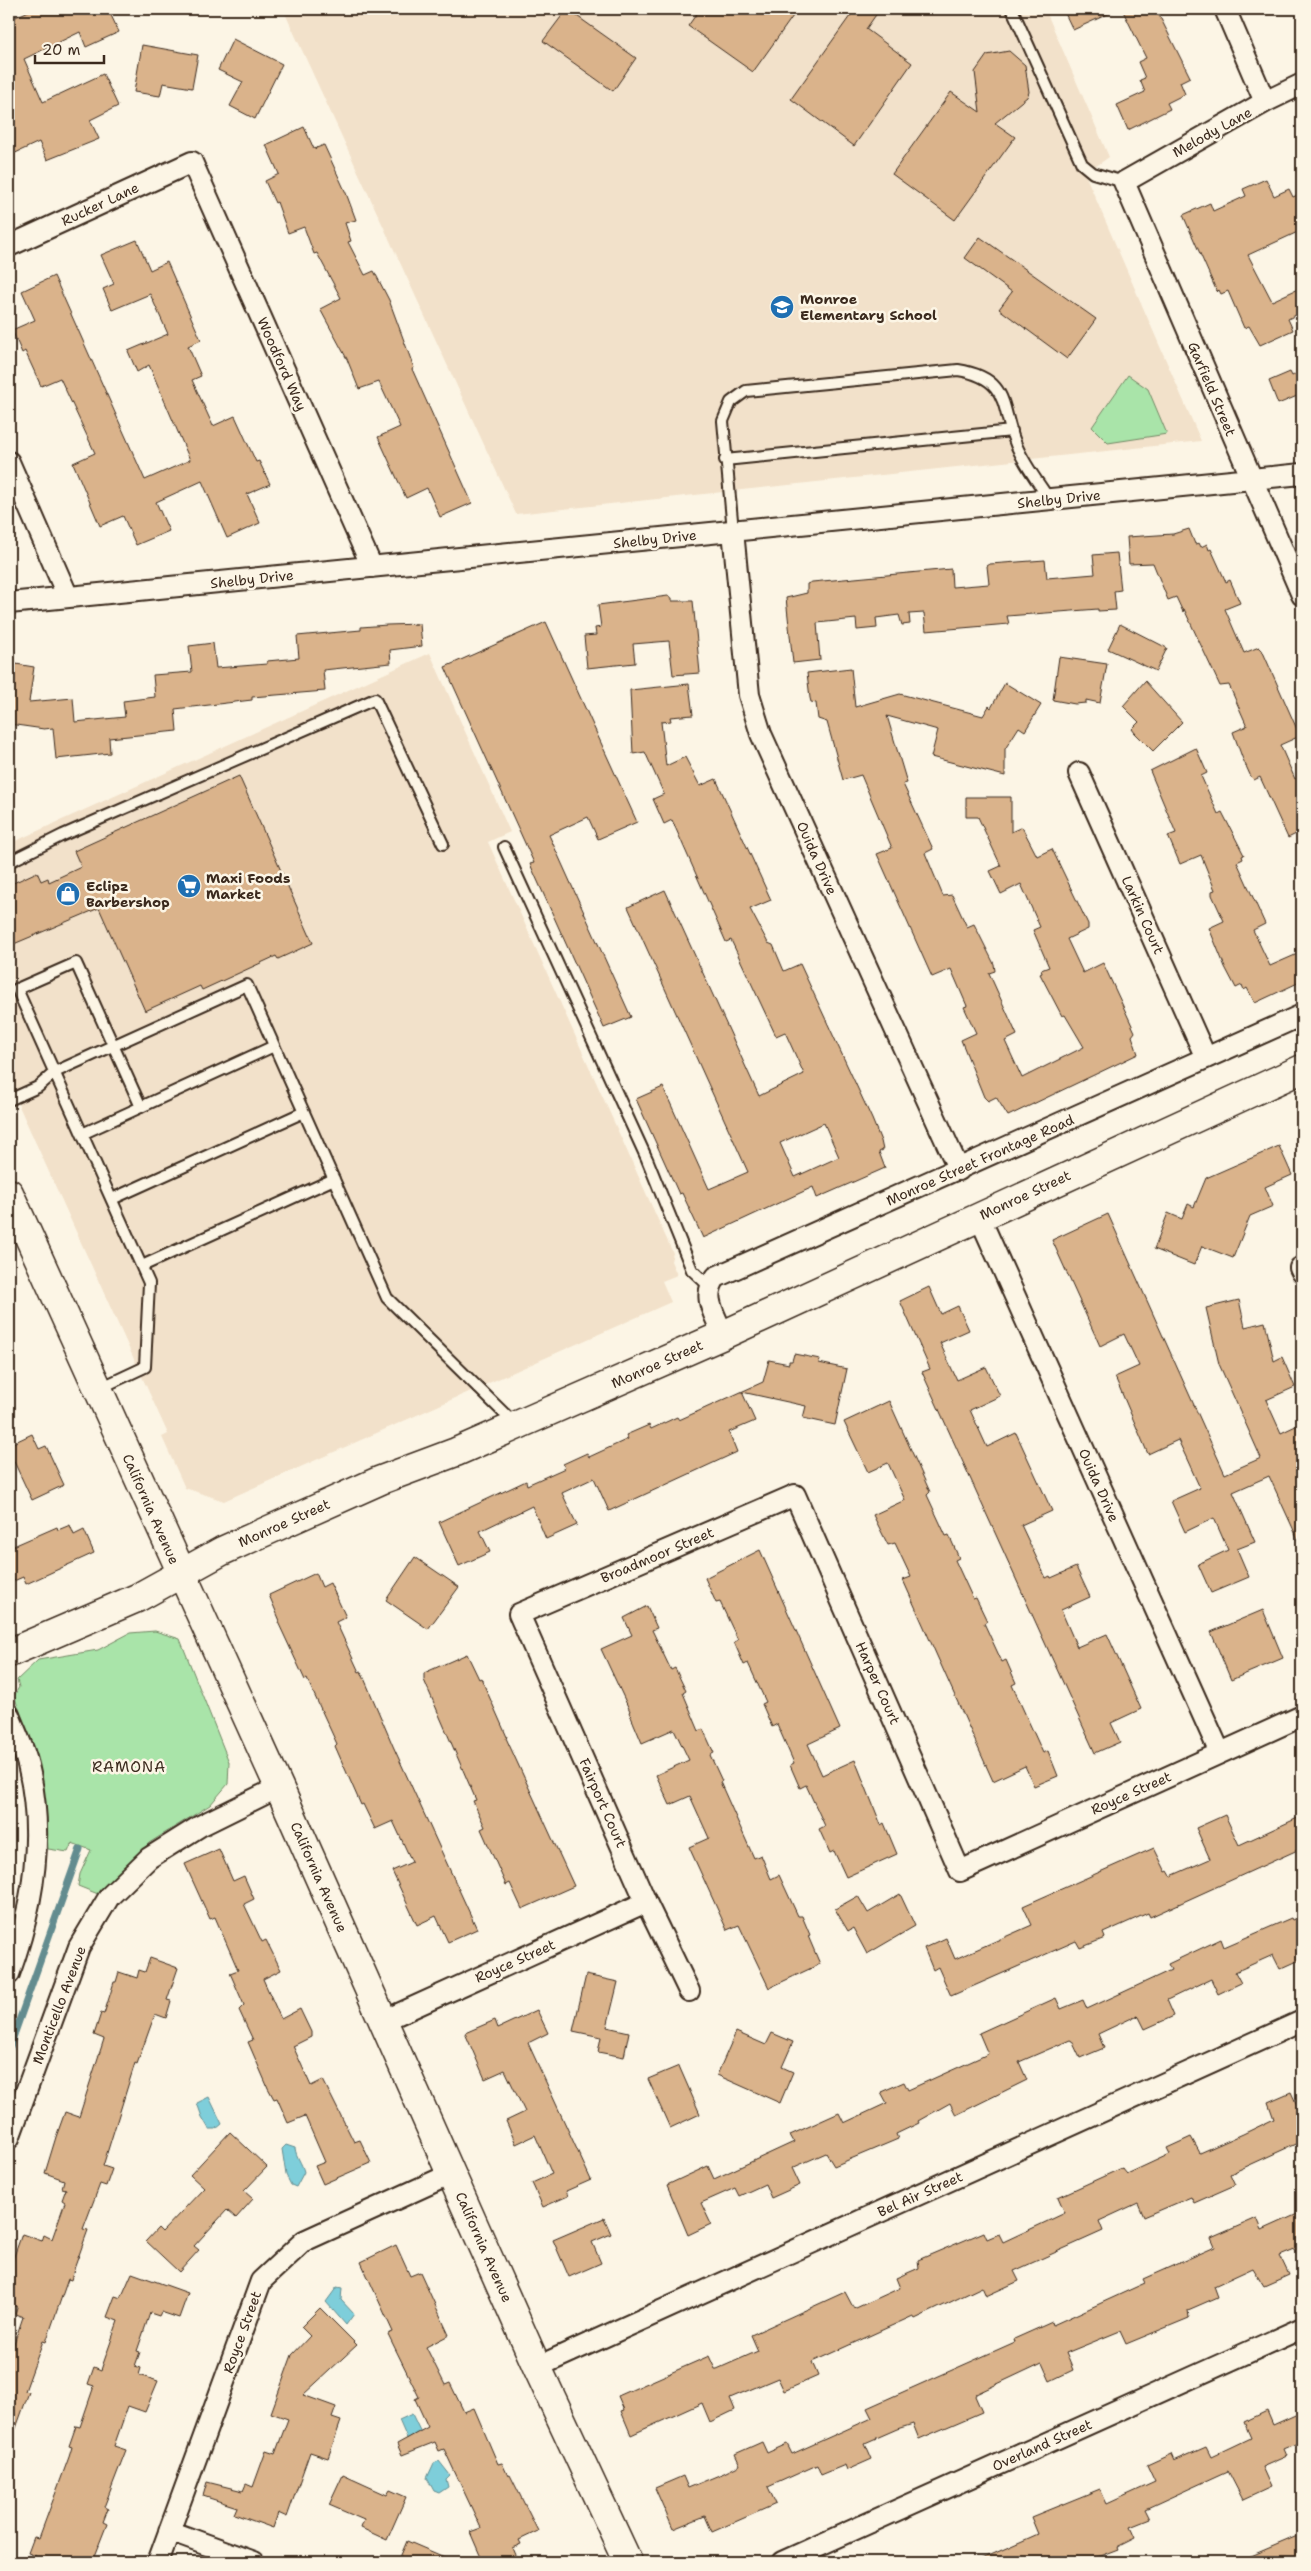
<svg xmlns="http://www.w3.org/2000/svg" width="1311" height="2571" font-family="'Shantell Sans',sans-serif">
<rect width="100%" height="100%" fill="#fcf5e5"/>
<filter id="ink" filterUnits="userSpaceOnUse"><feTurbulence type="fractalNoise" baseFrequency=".02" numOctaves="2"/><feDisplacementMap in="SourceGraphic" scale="10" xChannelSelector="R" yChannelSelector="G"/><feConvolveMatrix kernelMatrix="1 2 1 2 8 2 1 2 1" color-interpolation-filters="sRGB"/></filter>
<g filter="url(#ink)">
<path fill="#f2e1ca" d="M283 9H1045L1109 157 1085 174 1201 441 516 514Z
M430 653 510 832 488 842 673 1253 671 1261 677 1275 662 1281 671 1302 224 1501 185 1488 162 1437 168 1434 9 1084V844Z"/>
<path fill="#a9e4a9" stroke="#728764" d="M1128 375 1148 389 1167 434 1108 443 1092 427Z
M155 1631 180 1639 229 1762 228 1784 210 1805 149 1843 98 1894 78 1886 80 1874 91 1850 72 1843 68 1852 48 1849 44 1791 28 1734 14 1696 19 1687 17 1680 38 1660 98 1650 130 1633Z"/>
<path fill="#7eceda" stroke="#638c8f" d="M209 2097 222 2124 216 2129H209L202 2117 197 2103Z
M286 2145 295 2148C296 2157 302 2163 304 2172L296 2187 291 2185 286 2175 282 2149Z
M337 2287 342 2288 341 2300 354 2314 346 2325 326 2302Z
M412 2414 426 2443 412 2450 399 2420Z
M439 2461 450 2475 446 2479 448 2487 439 2493 434 2491 427 2478 434 2463Z"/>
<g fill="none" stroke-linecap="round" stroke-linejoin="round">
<path stroke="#638c8f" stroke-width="7" d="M9 2049 80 1849"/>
</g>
<path fill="#dab38b" stroke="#3b2a1e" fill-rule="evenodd" d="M33 9H108L119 32 86 47 80 32 24 59 43 102 103 74 118 106 90 120 99 139 47 160 39 142 9 156V20Z
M567 9 636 58 613 91 543 41Z
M700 9H798L753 72 688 26Z
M855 9H880L866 29 912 63 854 146 791 99Z
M1063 9H1119L1073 30Z
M1122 9H1156L1190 77 1180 82 1185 94 1167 103 1170 109 1128 130 1117 105 1145 92 1140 80 1145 78 1138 62 1146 58Z
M233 39 282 64 255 119 230 106 243 82 218 70Z
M142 45 198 55 192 88 163 83 160 96 134 92Z
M1009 51 1025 65 1029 92 1027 97 995 123 1015 137 955 220 892 174 951 92 980 112 975 72 987 55Z
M304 127 314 149 324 145 346 193 356 220 345 223 351 241 348 242 365 275 374 271 389 300 414 368 412 369 472 503 440 517 427 488 406 498 378 437 400 427 379 382 359 389 347 359 320 309 341 298 317 253 314 254 304 227 288 233 277 202 275 203 265 181 279 174 266 145Z
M1266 179 1274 196 1289 189 1293 197 1302 193V230L1248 255 1272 301 1302 287V312L1288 319 1293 330 1260 345 1249 326 1244 328 1228 291 1221 294 1219 290 1217 292 1183 215 1210 203 1213 211 1246 196 1243 189Z
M980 237 1096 319 1067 359 999 309 1012 292 965 258Z
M137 240 150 270 167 262 201 340 188 346 201 376 192 380 213 426 235 416 256 462 259 461 270 484 247 494 260 523 227 538 202 481 156 502 169 531 136 545 123 516 100 526 73 463 95 453 60 378 41 386 25 351 22 353 12 330 35 320 22 291 54 276 145 480 190 460 149 365 137 372 128 351 168 334 150 294 112 310 103 289 114 284 101 255Z
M1302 371V394L1278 404 1269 381 1290 372 1292 376Z
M1189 529 1195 544 1199 543 1201 547 1207 544 1209 550 1211 549 1226 582 1230 580 1240 603 1225 609 1244 653 1259 647 1262 650 1300 736 1280 745 1295 779 1298 777 1302 787V831L1288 838 1260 777 1254 780 1251 777 1242 757 1233 732 1247 726 1229 685 1220 686 1184 609 1183 612 1176 597 1168 600 1153 563 1129 564 1127 537 1173 534Z
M1117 553 1121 590 1114 591 1116 610 1098 611V609L1007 616 1009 624 926 631 924 613 909 614 910 624 902 625 899 615 876 618 877 628 857 630 856 619 817 623 820 660 793 663 786 598 807 593V584L812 582 951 569 952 587 989 584 987 566 990 564 1045 560 1047 578 1095 574 1093 555Z
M668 596 672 598V601H693L700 673 673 675 669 641 633 644 635 663 587 668 584 636 596 635 595 628 601 627 598 605Z
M546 622 637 822 598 839 588 817 549 835 631 1017 604 1028 530 864 534 863 445 667Z
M420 624 422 646 390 650 391 663 323 670 325 691 252 697V700L175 709 177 731 109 738 110 753 56 759 53 728 44 729 9 724 10 663 34 667 29 702 73 698 75 722 125 717 123 701 155 697 153 675 192 672 189 646 213 643 216 668 267 664V661L299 658 297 636 361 630V627L387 625Z
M1120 624 1167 648 1156 671 1108 649Z
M1059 657 1107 664 1100 703 1086 700V703L1075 704 1053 700Z
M851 668 855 707 900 694 983 716 989 706 991 708 1005 683 1041 705 1025 731 1019 727 1005 749V776L931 757 938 730 887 716 907 783 903 784 933 849 925 853 943 896 952 895 967 927 974 924 994 964 995 971 989 973 1017 1035 1005 1041 1022 1078 1084 1047 1065 1015 1062 1016 1040 974 1042 973 1041 970 1049 967 1033 930 1040 927 1021 884 1001 894 990 871 1001 866 978 817H966V797H1011V832L1022 827 1037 856 1052 849 1088 924V929L1067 939 1083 973 1103 963 1135 1032 1132 1036 1138 1054 1008 1116 996 1097 988 1101 984 1097 961 1040 976 1033 964 1007 967 1006 951 969 932 977 877 854 892 848 861 775 843 780 827 722 818 719 816 703 811 702 810 698 807 673Z
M1145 681 1182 722 1153 751 1135 733 1132 729 1139 722 1123 706Z
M689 684 693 715 670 717 671 721 661 722 666 766 685 757 700 786 716 779 771 900 750 909 768 943 773 945 784 971 800 964 872 1119 881 1141 883 1150 879 1152 885 1168 817 1198 813 1187 703 1238 682 1193 679 1194 636 1099 663 1087 709 1189 748 1172 628 907 665 890 759 1096 804 1074 785 1032 776 1036 731 940 726 942 672 820 664 824 653 799 664 794 645 752 633 754 630 690ZM824 1123 839 1157 795 1177 780 1143Z
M1196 748 1207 773 1201 776 1218 814 1222 812 1244 855 1242 856 1243 859 1237 862 1265 924 1253 930 1270 966 1302 952V981L1255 1003 1247 988 1244 990 1242 985 1236 988 1225 967 1209 928 1224 921 1212 895V891L1215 890 1201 855 1180 864 1168 836 1176 833 1150 771Z
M239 776 313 943 278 959 276 956 202 990 200 986 145 1011 99 908 9 946V885L37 872 41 881 48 878 49 882 81 867 74 851Z
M1279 1146 1292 1175 1265 1187 1273 1206 1250 1216 1233 1258 1202 1246 1194 1265 1154 1249 1168 1213 1182 1219 1188 1204 1194 1207 1206 1178Z
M1108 1214 1225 1474 1261 1458 1219 1364 1206 1308 1239 1300 1245 1327 1265 1322 1274 1361 1282 1357 1295 1387 1266 1400 1281 1433 1302 1423V1548L1269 1476 1233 1492 1255 1542 1237 1549 1249 1577 1211 1593 1198 1564 1228 1550 1214 1518 1185 1532 1171 1501 1200 1488 1186 1457 1178 1440 1148 1454 1115 1377 1139 1366 1124 1334 1100 1346 1052 1240Z
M929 1287 941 1314 958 1306 969 1330 940 1343 957 1380 986 1367 1000 1396 970 1410 987 1447 1016 1433 1052 1511 1021 1525 1046 1578 1050 1576 1051 1578 1076 1567 1090 1597 1061 1610 1077 1647 1107 1634 1141 1709 1111 1723 1120 1742 1095 1753 922 1372 930 1369 900 1301Z
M794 1354 820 1359 819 1363 847 1369 835 1425 803 1418 806 1406 742 1392 755 1421 729 1432 737 1452 609 1511 594 1478 562 1493 577 1525 546 1539 532 1506 480 1531 490 1552 459 1566 439 1522 526 1481 527 1485 565 1468 563 1464 587 1453 589 1457 628 1439 626 1435 649 1425 651 1429 677 1417 679 1420 763 1382 769 1360 789 1364V1361H792Z
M889 1401 930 1492 927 1495 946 1536 949 1535 959 1558 955 1560 973 1599 976 1598 987 1621 984 1623 1002 1662 1006 1660 1016 1683 1012 1685 1043 1753 1048 1751 1058 1776 1034 1786 1025 1766 993 1781 903 1580 911 1577 895 1543 888 1545 873 1515 905 1500 888 1463 868 1472 844 1422Z
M32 1434 39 1449 46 1446 64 1485 32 1500 9 1451V1445Z
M70 1525 74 1535 84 1530 94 1553 26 1584 23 1577 9 1583V1548L57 1527 58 1530Z
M760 1550 840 1729 808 1744 822 1775 855 1760 881 1825 884 1823 897 1854 846 1877 834 1851 830 1853 819 1829 825 1826 806 1785 800 1788 790 1765 794 1763 777 1724 772 1727 762 1704 766 1702 748 1663 744 1665 734 1642 738 1640 720 1602 716 1603 705 1578Z
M415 1557 459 1587 428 1629 386 1600Z
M316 1573 322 1587 330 1583 346 1617 336 1622 359 1672 361 1671 393 1746 477 1929 448 1942 436 1916 417 1925 392 1871 412 1862 393 1821 375 1829 363 1804 361 1805 335 1746 337 1744 307 1679 305 1680 278 1622 280 1621 269 1595Z
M647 1606 657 1628 652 1630 671 1670 675 1668 686 1691 683 1693 699 1731 703 1729 714 1753 710 1755 722 1781 720 1782 754 1858 761 1855 771 1879 779 1875 798 1916H802L810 1935 808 1936 820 1964 769 1988 739 1925 727 1930 689 1847 709 1838 690 1796 670 1805 656 1775 689 1760 674 1729 642 1743 629 1712 630 1711 601 1649 632 1635 624 1618Z
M1263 1610 1283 1658 1231 1680 1211 1632Z
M467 1654 479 1679 481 1678 507 1737 506 1738 574 1886 522 1909 510 1883 506 1885 481 1829 485 1827 473 1801 476 1800 424 1680V1673Z
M1225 1815 1239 1845 1302 1816V1848L1150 1917 1148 1913 1103 1933 1105 1938 1080 1948 1076 1941 951 1996 938 1967 933 1970 924 1948 946 1938 955 1959 1032 1925 1023 1906 1154 1848 1166 1872 1168 1871 1171 1876 1210 1859 1196 1828Z
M219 1849 233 1881 244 1876 254 1899 244 1904 262 1942 266 1940 281 1970 263 1979 281 2019 300 2009 311 2032V2037L293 2046 311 2086 323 2080 354 2142 360 2140 371 2163 323 2184 315 2166 325 2162 305 2116 288 2123 277 2098 274 2099 268 2088 248 2042 253 2040 239 2010 244 2005 230 1973 238 1970 215 1917 210 1919 185 1864Z
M900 1894 915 1926 867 1954 853 1928 848 1931 835 1909 858 1896 868 1913Z
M1302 1916V1959L1280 1969 1273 1955 1235 1972 1241 1983 1218 1994 1211 1979 1167 2000 1174 2016 1145 2029 1139 2017 1136 2016 1098 2034 1104 2048 1080 2058 1072 2041 1070 2040 1019 2062 1027 2080 956 2115 950 2103 918 2121 919 2123 896 2134 898 2139 834 2166 826 2153 792 2168 800 2185 771 2198 765 2184 739 2196 735 2188 701 2203 711 2224 688 2235 667 2185 708 2166 714 2179 794 2142 790 2135 839 2113 844 2123 887 2103 881 2092 904 2082 908 2090 988 2054 979 2033 1056 1998 1061 2009 1083 2000 1087 2009 1171 1970 1168 1964 1221 1939 1224 1947 1291 1918 1292 1920Z
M150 1958 178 1968 167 2000 171 2001 166 2018 155 2014 137 2064 135 2063 103 2166 112 2169 106 2186 100 2184 83 2229 88 2230 74 2269 71 2280 68 2279 46 2342 43 2341 25 2391 29 2392 11 2442H9V2358L23 2317 15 2314 17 2307 9 2304V2275L13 2259 22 2234 42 2241 44 2235 52 2239 65 2202 62 2200 66 2189 62 2188 64 2180 45 2173 56 2137 65 2112 79 2117 104 2039 94 2035 101 2013 104 2014 114 1982H116L119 1972 137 1978 139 1970 145 1972Z
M586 1975 618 1982 607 2027 629 2032 624 2057 598 2052 601 2037 573 2031Z
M537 2010 548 2033 528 2043 591 2180 566 2191 568 2196 543 2207 532 2183 552 2174 535 2135 516 2144 506 2121 525 2112 505 2070 485 2079 465 2033 495 2020 498 2028Z
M736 2032 766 2045 772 2033 793 2042 782 2067 793 2072 780 2103 717 2075Z
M679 2066 700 2114 670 2128 648 2079Z
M1291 2092 1302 2116V2141L1230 2174 1235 2185 1194 2203 1191 2197 1144 2217 1138 2203 1099 2221 1103 2231 1014 2271 1019 2281 986 2296 982 2287 915 2319 913 2316 812 2362 818 2376 784 2391 778 2378 730 2398 735 2410 710 2422 702 2403 631 2435 621 2411 624 2410 618 2396 709 2356 715 2369H717L758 2351 751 2335 845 2292 853 2307 856 2308 900 2288 896 2278 919 2268 918 2260 984 2232 987 2239 999 2234 1003 2242 1065 2213 1058 2197 1122 2168 1127 2174 1170 2154 1167 2148 1191 2137 1200 2153 1243 2134 1274 2119 1268 2102Z
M230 2132 267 2167 244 2191 253 2199 236 2218 227 2210 194 2246 199 2250 179 2272 146 2241 158 2228 162 2232 204 2188 190 2175Z
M1302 2212V2247L1280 2256 1289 2275 1264 2286 1253 2268 1214 2286 1218 2297 1188 2310 1189 2318 1126 2344 1120 2331 1066 2353 1073 2370 1050 2381 1042 2363 976 2394 975 2396 982 2412 919 2439 913 2424 897 2429 865 2443 872 2459 847 2470 845 2465 821 2475 817 2465 768 2487 776 2504 712 2532 705 2516 673 2529 655 2488 683 2476 688 2488 724 2473 740 2465 735 2454 762 2442 767 2453 787 2444 792 2454 872 2418 867 2408 1015 2342 1014 2339 1052 2322 1053 2325 1145 2283 1143 2279 1215 2247 1211 2238 1257 2218 1262 2230Z
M604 2218 611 2234 592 2242 601 2263 569 2277 553 2240Z
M396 2245 410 2276 420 2272 449 2335 426 2347 445 2385 450 2383 464 2412 474 2408 498 2464 502 2463 508 2476 510 2475 538 2531 519 2540 521 2544 512 2548 518 2562H483L470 2532 481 2528 444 2449 439 2451 435 2442 402 2455 397 2444 428 2427 415 2399 419 2397 388 2334 393 2332 361 2262Z
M132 2273 188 2293 179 2318 161 2312 159 2316 150 2313 137 2351 140 2352 135 2366 141 2368 139 2375 158 2381 145 2412 128 2406 114 2446 126 2450 104 2507 108 2509 103 2522 107 2524 92 2562H33L36 2556 28 2553 34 2537 39 2538 69 2457 72 2447 69 2446 76 2426 80 2427 94 2386 88 2384 94 2367 101 2370 118 2321 107 2317 115 2296 121 2298Z
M320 2308 357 2345 303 2395 336 2407 332 2418 341 2421 328 2458 310 2452 287 2517 278 2513 273 2528 234 2514 237 2507 203 2496 207 2482 243 2491 246 2484 253 2487 266 2451 275 2454 288 2419 271 2413 292 2355 310 2336 301 2327Z
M1267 2411 1273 2425 1302 2412V2441L1284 2449 1287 2456 1262 2467 1271 2487 1243 2500 1228 2471 1145 2509 1150 2519 1130 2527 1135 2538 1117 2547 1118 2549 1084 2562H975L1038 2534 1031 2517 1100 2489 1107 2504 1155 2482 1147 2465 1171 2454 1174 2461 1206 2447 1211 2457 1251 2438 1244 2422Z
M343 2475 387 2495 390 2490 406 2497 387 2540 361 2528 364 2520 329 2505Z
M1302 2534V2562H1236Z
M407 2541 456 2562H398Z"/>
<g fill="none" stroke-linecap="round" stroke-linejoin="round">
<g stroke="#3b2a1e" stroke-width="14">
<path id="lane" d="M1012 9 1082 164 1093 173 1124 182
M725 460 1012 431
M733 531 723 421 731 402 746 391 958 370C1015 379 999 413 1019 451 1027 468 1039 484 1050 500
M504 847 647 1159 692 1270 709 1286
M9 862 63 835 375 699 443 844
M9 1100 38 1087 55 1072 247 985 387 1298 514 1423
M82 1134 274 1046
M112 1199 304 1112
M142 1266 334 1179
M98 1389 145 1367 149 1283 17 989 76 963 141 1107"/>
</g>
<g stroke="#3b2a1e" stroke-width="24">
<path id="street" d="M1225 9 1265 102
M1302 84 1265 102 1124 182 1302 595
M9 246 192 162 372 567
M9 462 68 597
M733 531 749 695 761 734 959 1170
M9 603 1302 474
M1079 773 1206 1058
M979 1216 1220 1753
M1300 1268 1302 1272
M723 1335C715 1314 701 1297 716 1277L1302 1015
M9 1715C15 1731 24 1748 28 1765 45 1834 33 1908 9 1974
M689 1991 646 1902 519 1614 795 1495 960 1871 1302 1716
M383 2021 646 1902
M9 2138 79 1947 109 1897 149 1858 200 1826 279 1787
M537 2367 1302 2021
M169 2531 254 2562
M158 2562 261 2281 304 2241 451 2174
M782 2562 1302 2328"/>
</g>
<g stroke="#3b2a1e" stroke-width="31">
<path id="secondary" d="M9 1193 279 1787 537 2367 628 2562
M9 1653 137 1598 222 1551 381 1480 456 1452 723 1335 1302 1069"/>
</g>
<use href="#lane" stroke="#fcf5e5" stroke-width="10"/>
<use href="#street" stroke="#fcf5e5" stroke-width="20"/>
<use href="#secondary" stroke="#fcf5e5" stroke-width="28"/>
</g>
</g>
<defs>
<g id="school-disc" transform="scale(1.25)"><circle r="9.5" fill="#1f6fb2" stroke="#fcf5e5"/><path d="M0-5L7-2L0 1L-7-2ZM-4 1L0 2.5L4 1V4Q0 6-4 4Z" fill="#fff"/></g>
<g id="supermarket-disc" transform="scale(1.25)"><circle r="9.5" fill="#1f6fb2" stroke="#fcf5e5"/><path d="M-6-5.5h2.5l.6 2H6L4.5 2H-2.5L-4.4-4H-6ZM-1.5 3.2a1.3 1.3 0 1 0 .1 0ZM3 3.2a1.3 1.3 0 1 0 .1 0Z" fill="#fff"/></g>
<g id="shop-disc" transform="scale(1.25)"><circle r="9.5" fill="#1f6fb2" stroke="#fcf5e5"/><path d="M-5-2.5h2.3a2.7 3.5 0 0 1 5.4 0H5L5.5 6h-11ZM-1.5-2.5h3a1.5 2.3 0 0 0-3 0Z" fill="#fff"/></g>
</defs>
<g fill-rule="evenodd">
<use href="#school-disc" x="782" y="307"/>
<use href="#supermarket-disc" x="189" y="886"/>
<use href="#shop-disc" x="68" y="894"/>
</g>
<g text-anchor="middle" stroke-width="5" stroke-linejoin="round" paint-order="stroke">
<g font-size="14" fill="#3b2a1e" stroke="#fcf5e5">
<text transform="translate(1212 132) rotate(-29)" y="5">Melody Lane</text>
<text transform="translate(100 204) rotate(-25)" y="5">Rucker Lane</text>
<text transform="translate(282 364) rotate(66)" y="5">Woodford Way</text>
<text transform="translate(1212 389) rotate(67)" y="5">Garfield Street</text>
<text transform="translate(1059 499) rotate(-6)" y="5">Shelby Drive</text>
<text transform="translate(655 539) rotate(-6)" y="5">Shelby Drive</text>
<text transform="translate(252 579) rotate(-6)" y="5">Shelby Drive</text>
<text transform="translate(817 858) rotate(66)" y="5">Ouida Drive</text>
<text transform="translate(1143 915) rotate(66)" y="5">Larkin Court</text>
<text transform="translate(980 1160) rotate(-24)" y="5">Monroe Street Frontage Road</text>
<text transform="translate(1025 1195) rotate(-25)" y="5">Monroe Street</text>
<text transform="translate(657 1364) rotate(-24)" y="5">Monroe Street</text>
<text transform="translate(1099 1485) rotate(66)" y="5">Ouida Drive</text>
<text transform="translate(151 1509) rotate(66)" y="5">California Avenue</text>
<text transform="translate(284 1523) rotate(-24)" y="5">Monroe Street</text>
<text transform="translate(657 1555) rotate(-23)" y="5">Broadmoor Street</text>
<text transform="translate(878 1683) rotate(66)" y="5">Harper Court</text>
<text transform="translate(1131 1793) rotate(-24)" y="5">Royce Street</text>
<text transform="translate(603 1803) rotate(66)" y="5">Fairport Court</text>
<text transform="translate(319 1877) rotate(66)" y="5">California Avenue</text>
<text transform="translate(515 1961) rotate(-24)" y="5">Royce Street</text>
<text transform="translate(59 2005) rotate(-69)" y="5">Monticello Avenue</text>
<text transform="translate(920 2194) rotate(-24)" y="5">Bel Air Street</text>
<text transform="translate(484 2247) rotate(66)" y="5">California Avenue</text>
<text transform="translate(242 2332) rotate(-70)" y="5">Royce Street</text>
<text transform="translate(1042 2445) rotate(-24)" y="5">Overland Street</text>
</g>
<g font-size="14" font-weight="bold" fill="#3b2a1e" stroke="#fcf5e5" text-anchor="start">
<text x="800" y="304">Monroe<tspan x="800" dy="16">Elementary School</tspan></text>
<text x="206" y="883">Maxi Foods<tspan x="206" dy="16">Market</tspan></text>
<text x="86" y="891">Eclipz<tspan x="86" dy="16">Barbershop</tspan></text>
</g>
<g font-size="15" letter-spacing="1" fill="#3b2a1e" stroke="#fcf5e5">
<text x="129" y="1772">RAMONA</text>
</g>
</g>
<rect width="1311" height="2571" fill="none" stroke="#fcf5e5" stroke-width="30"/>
<rect x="15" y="15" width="1281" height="2541" fill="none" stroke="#3b2a1e" stroke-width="2" filter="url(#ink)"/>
<path d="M35 55v8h69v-8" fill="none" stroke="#3b2a1e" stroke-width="2.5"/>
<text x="42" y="55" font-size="15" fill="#3b2a1e" stroke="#fcf5e5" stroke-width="4" paint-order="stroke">20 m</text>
</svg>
